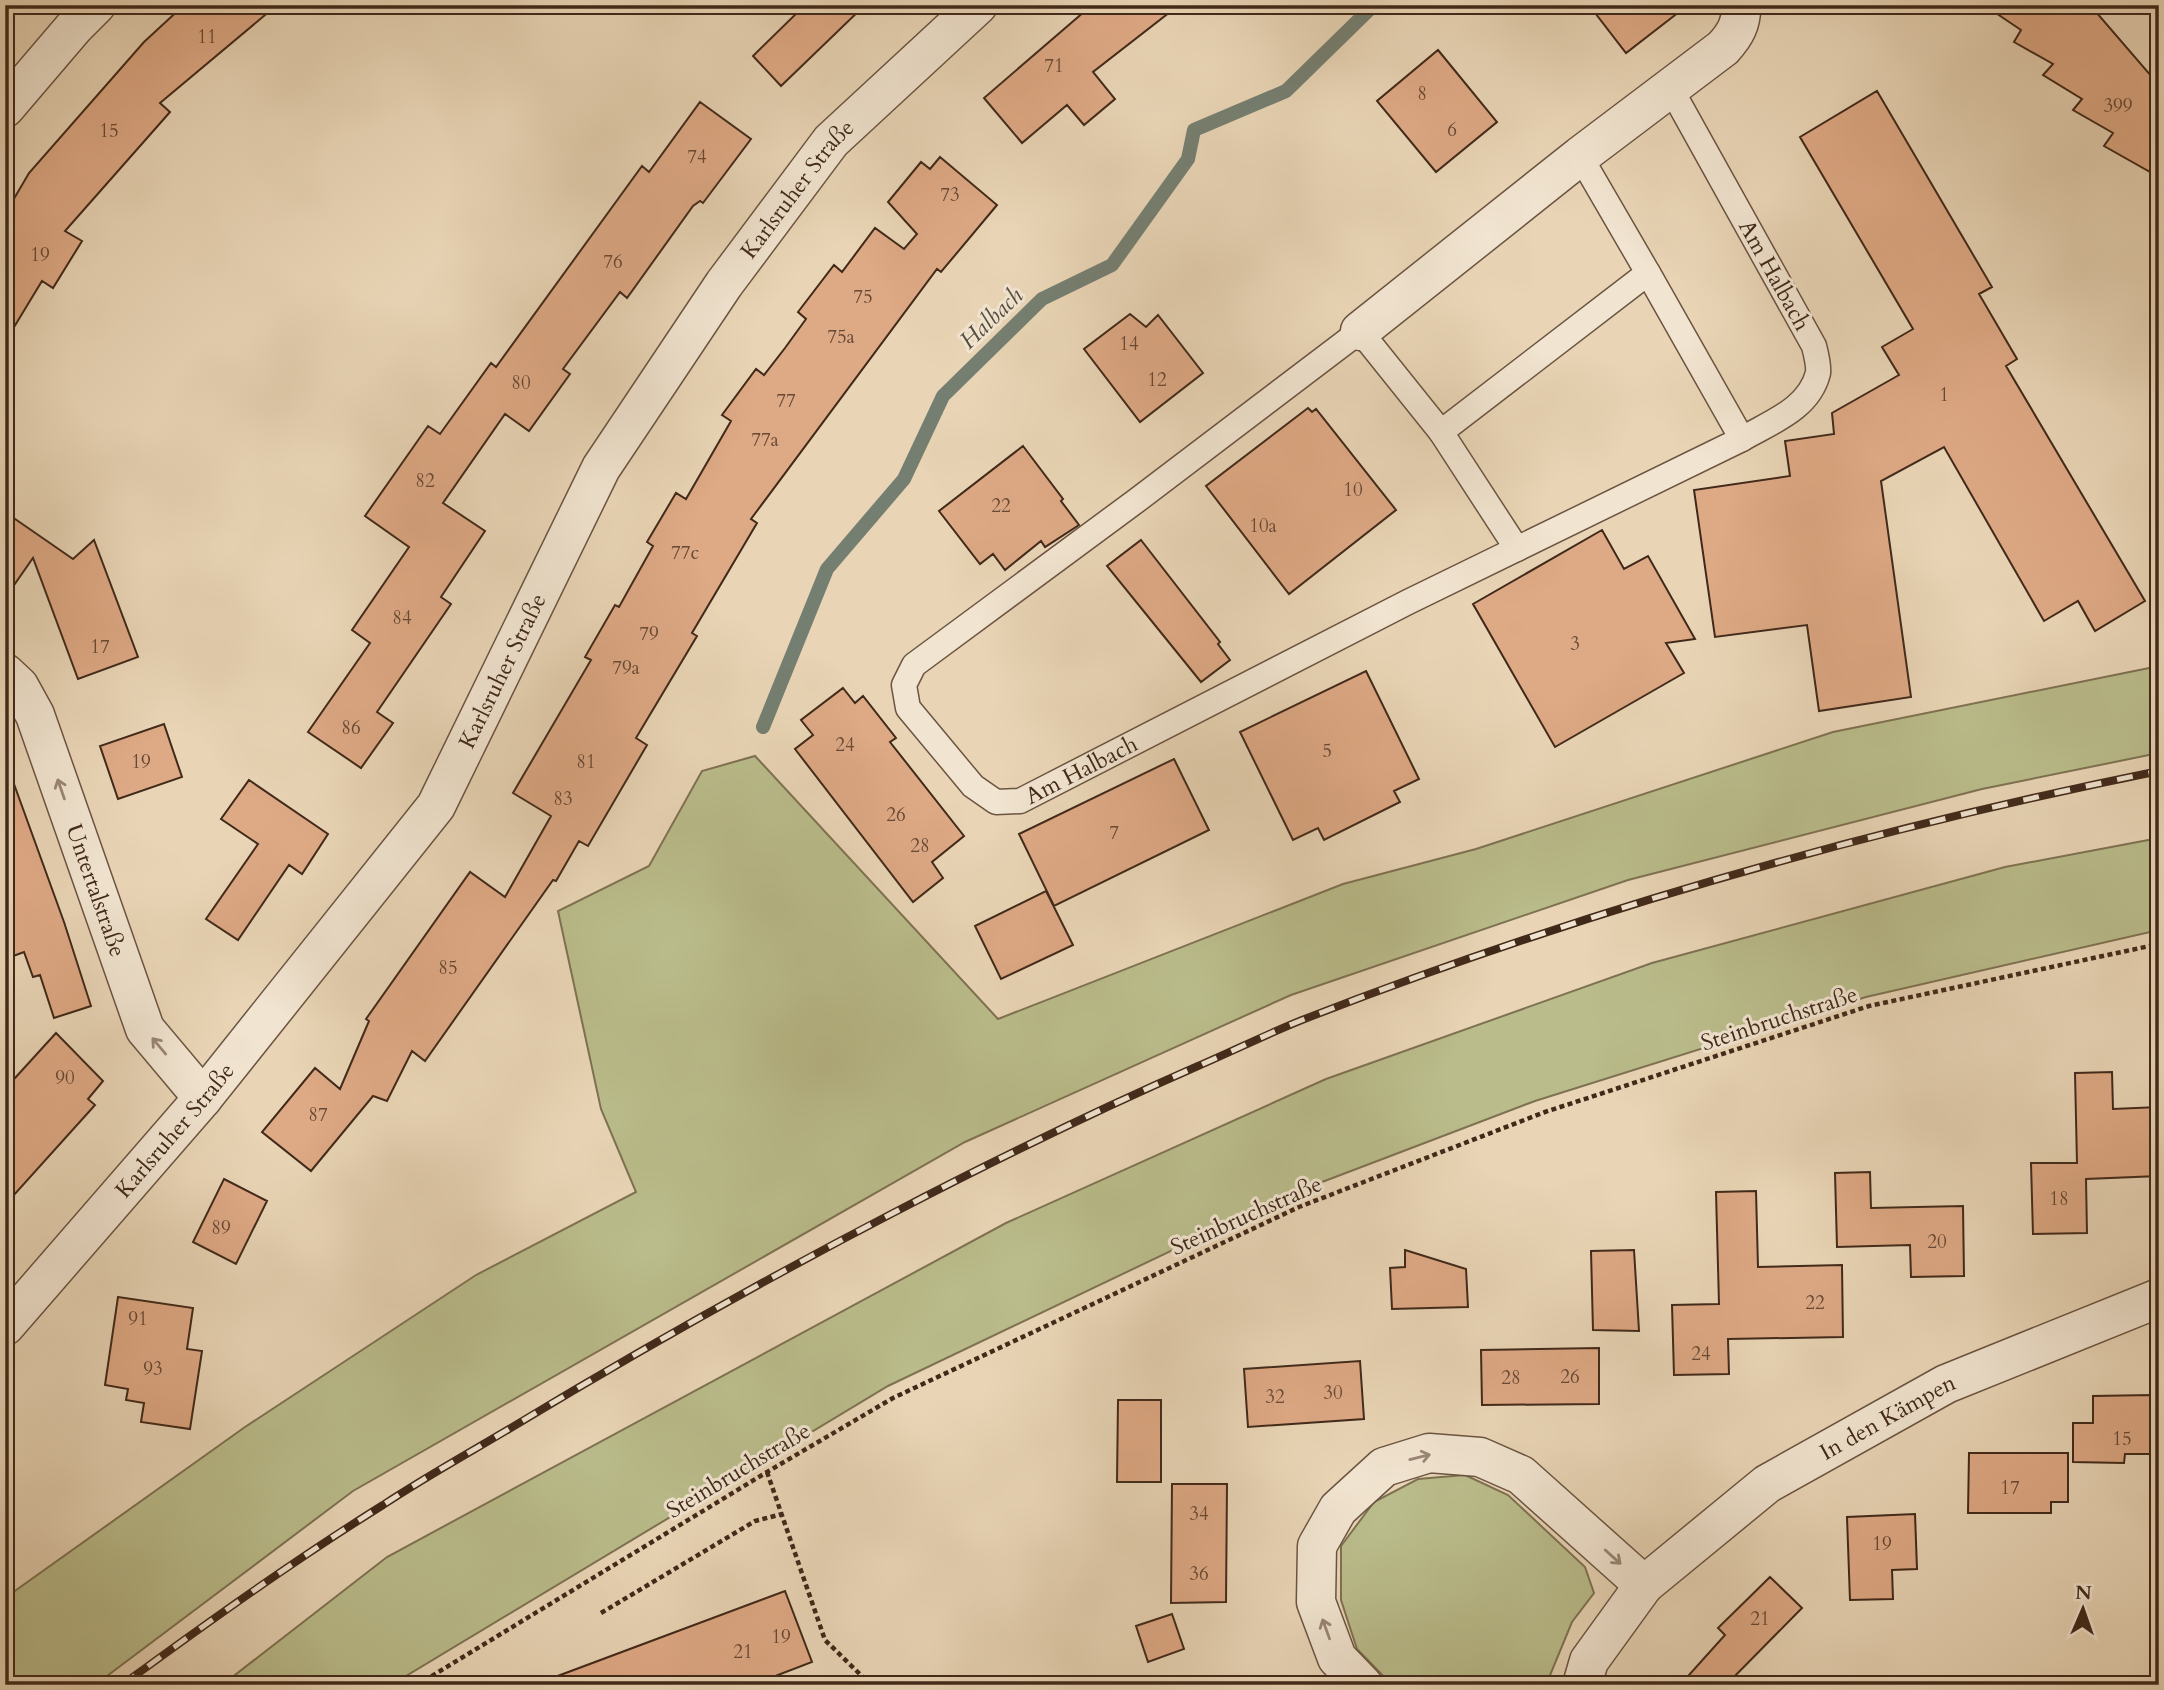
<svg xmlns="http://www.w3.org/2000/svg" width="2164" height="1690" font-family="Cardo,serif">
<rect width="100%" height="100%" fill="#e9d5b6"/>
<filter id="stains"><feTurbulence type="fractalNoise" baseFrequency=".00286" numOctaves="4"/><feColorMatrix values="0 0 0 0 .2 0 0 0 0 .09 0 0 0 0 .02 0 0 0 .5 -.17"/></filter>
<radialGradient id="worn" r=".72"><stop offset=".6" stop-color="#630" stop-opacity="0"/><stop offset="1" stop-color="#630" stop-opacity=".3"/></radialGradient>
<path fill="#babc8b" stroke="#7e7252" stroke-width="2" d="M2159 666V753L1982 789 1628 880 1291 995 965 1142 353 1491 95 1685H5V1598L245 1427 476 1275 636 1192 601 1109 558 911 649 866 702 771 755 756 998 1019 1343 884 1476 849 1833 732Z
M2159 838V930L1866 997 1535 1101 1288 1195 888 1386 391 1685H222L387 1557 1006 1223 1326 1079 1652 963 2005 867Z
M1465 1475 1508 1495 1585 1567 1594 1593 1572 1622 1546 1685H1392L1357 1649 1341 1600V1546L1374 1502 1418 1479Z"/>
<g fill="none" stroke-linecap="round" stroke-linejoin="round">
<path stroke="#757f71" stroke-width="14" d="M763 727 827 569 904 479 943 396 1042 299 1112 265 1188 159 1194 130 1286 91 1374 5"/>
</g>
<path fill="#dea985" stroke="#41291a" stroke-width="2" d="M184 5H277L160 103 170 112 65 231 82 241 53 288 42 281 5 342V214L29 173 144 42Z
M805 5H865L781 86 753 56Z
M1092 5H1179L1093 72 1115 99 1084 125 1067 105 1022 143 984 98Z
M1589 5H1688L1626 53Z
M1984 5H2090L2159 85V177L2104 146 2113 133 2073 110 2082 99 2043 75 2053 64 2014 42 2021 30Z
M1438 50 1497 122 1436 172 1377 101Z
M1877 91 1992 287 1979 294 2017 359 2006 366 2145 601 2095 631 2078 601 2044 621 1944 447 1881 481 1911 697 1819 711 1807 625 1715 637 1694 490 1790 476 1785 441 1834 434 1832 413 1899 375 1882 347 1913 329 1800 137Z
M700 102 751 139 703 203 700 201 693 206 627 298 620 292 563 369 570 374 529 431 505 414 443 503 485 531 441 597 451 604 377 712 393 723 361 768 308 732 370 643 352 630 409 547 365 516 428 426 440 434 491 363 496 367 642 166 649 172Z
M940 157 997 205 941 272 937 269 751 519 757 523 692 633 697 636 636 738 647 745 588 846 579 841 556 881 553 880 425 1061 412 1051 387 1101 373 1096 311 1171 262 1132 315 1068 340 1089 369 1021 366 1019 470 872 505 897 551 816 513 793 591 660 585 657 615 605 619 607 653 546 647 542 676 493 686 499 731 421 722 415 756 369 764 375 785 348 806 319 798 312 834 265 842 272 875 228 904 249 917 234 888 202 921 162 930 169Z
M1130 314 1146 327 1158 315 1203 373 1140 422 1084 349Z
M1308 408 1312 412 1316 409 1396 510 1289 594 1206 486Z
M1023 446 1063 499 1061 501 1079 525 1045 547 1041 541 1005 570 993 554 980 564 939 511Z
M5 512 73 559 94 540 138 657 78 679 33 558 5 598Z
M1602 530 1624 569 1648 556 1695 639 1666 643 1684 673 1555 747 1473 604Z
M1141 540 1220 642 1218 644 1230 660 1201 682 1107 566Z
M1366 671 1419 779 1394 791 1400 802 1324 840 1318 828 1293 840 1240 732Z
M843 688 855 703 863 696 896 738 890 742 964 836 932 862 943 878 913 902 795 749 813 735 801 720Z
M164 724 182 777 118 799 100 746Z
M1174 759 1209 830 1054 906 1019 834Z
M10 773 64 922 91 1006 54 1018 40 975 33 977 24 952 5 959V774Z
M249 780 328 834 302 874 289 865 238 940 206 919 258 844 221 819Z
M1046 891 1073 945 1001 979 975 926Z
M56 1033 103 1081 88 1099 95 1105 5 1205V1089Z
M2112 1072 2113 1109 2159 1107V1176L2086 1179 2087 1233 2033 1234 2031 1163H2077L2075 1073Z
M1870 1172 1871 1208 1963 1206 1964 1276 1911 1277 1910 1245 1837 1247 1835 1173Z
M224 1179 267 1201 236 1264 193 1242Z
M1756 1191 1758 1267 1842 1265 1843 1337 1728 1339 1729 1374 1674 1375 1672 1305 1719 1304 1716 1192Z
M1405 1250 1466 1269 1468 1307 1392 1309 1390 1268 1405 1267Z
M1634 1250 1639 1331 1593 1330 1591 1251Z
M118 1297 193 1308 187 1349 202 1351 190 1429 141 1422 144 1403 126 1400 128 1389 105 1385Z
M1599 1348V1404L1482 1405 1481 1350Z
M1360 1361 1364 1419 1248 1427 1244 1369Z
M2151 1395 2152 1454H2125L2124 1463 2073 1462V1423H2093V1396Z
M1118 1400H1161V1482H1117Z
M1969 1453H2068V1502H2051V1513H1968Z
M1172 1484H1227L1226 1602 1171 1603Z
M1915 1514 1917 1569 1892 1570 1893 1599 1850 1600 1847 1517Z
M1770 1577 1802 1608 1726 1685H1680L1725 1635 1718 1628Z
M785 1591 812 1662 752 1685H548L547 1680Z
M1172 1614 1184 1649 1148 1662 1136 1626Z"/>
<g fill="none" stroke-linecap="round" stroke-linejoin="round">
<g stroke="#6b5441" stroke-width="27">
<g id="lane">
<path id="s1" d="M1580 156 1648 273 1441 432 1360 331 1136 501 914 665 904 685 908 708 973 786 996 802 1020 801 1408 602 1742 439C1771 422 1809 409 1818 373 1819 365 1816 354 1814 346L1671 89"/>
<path d="M1648 273 1742 439"/>
<path d="M1441 432 1517 549"/>
</g>
</g>
<g stroke="#6b5441" stroke-width="41">
<g id="street">
<path d="M5 108 75 26 96 5"/>
<path d="M1360 331 1580 156 1723 48C1735 35 1742 23 1741 5"/>
<path id="s2" d="M5 673 19 686 35 715 145 1029 203 1098"/>
<path id="s3" d="M5 1326 203 1098 436 806 601 468 724 284 831 141 978 5"/>
<path d="M1363 1685 1337 1658 1316 1602 1317 1546 1338 1509 1384 1467 1429 1453 1480 1457 1521 1475 1644 1585"/>
<path id="s4" d="M1582 1685 1589 1661 1644 1585 1767 1484 1946 1384 2159 1298"/>
</g>
</g>
<path stroke="#41291a" stroke-width="4.5" stroke-dasharray="5 3.5" stroke-linecap="butt" d="M767 1472 825 1640 871 1685
M601 1613 755 1521 782 1514
M417 1685 767 1472 893 1398 1299 1207 1545 1112 1869 1006 2159 944"/>
<use href="#lane" stroke="#f1e4d0" stroke-width="24"/>
<use href="#street" stroke="#f1e4d0" stroke-width="38"/>
<g stroke="#41291a" stroke-width="8">
<path id="rail" d="M122 1685C207 1623 293 1561 383 1505 424 1478 467 1454 509 1429 635 1353 762 1281 893 1213 993 1161 1095 1111 1198 1066 1233 1051 1267 1034 1302 1020 1579 912 1867 830 2159 771"/>
</g>
<use href="#rail" stroke="#f1e4d0" stroke-width="5" stroke-dasharray="16" stroke-linecap="butt"/>
</g>
<defs><path id="oneway-shaft" d="M-6 0H5M1.5-3L5.5 0L1.5 3" fill="none" stroke-width="1.6" stroke-linecap="round" stroke-linejoin="round" transform="scale(1.75)"/></defs>
<g stroke="#998675">
<use href="#oneway-shaft" transform="translate(61 789) rotate(-109)"/>
<use href="#oneway-shaft" transform="translate(159 1046) rotate(-130)"/>
<use href="#oneway-shaft" transform="translate(1420 1457) rotate(-14)"/>
<use href="#oneway-shaft" transform="translate(1613 1557) rotate(42)"/>
<use href="#oneway-shaft" transform="translate(1326 1629) rotate(-110)"/>
</g>
<g text-anchor="middle" stroke-width="6" stroke-linejoin="round" paint-order="stroke">
<g font-size="19" fill="#684935">
<text x="207" y="43">11</text>
<text x="1054" y="72">71</text>
<text x="1422" y="100">8</text>
<text x="2118" y="112">399</text>
<text x="1452" y="136">6</text>
<text x="109" y="137">15</text>
<text x="697" y="163">74</text>
<text x="950" y="201">73</text>
<text x="40" y="261">19</text>
<text x="613" y="268">76</text>
<text x="863" y="303">75</text>
<text x="841" y="343">75a</text>
<text x="1129" y="350">14</text>
<text x="1157" y="386">12</text>
<text x="521" y="389">80</text>
<text x="1944" y="401">1</text>
<text x="786" y="407">77</text>
<text x="765" y="446">77a</text>
<text x="425" y="487">82</text>
<text x="1353" y="496">10</text>
<text x="1001" y="512">22</text>
<text x="1263" y="532">10a</text>
<text x="685" y="559">77c</text>
<text x="402" y="624">84</text>
<text x="649" y="640">79</text>
<text x="1575" y="650">3</text>
<text x="100" y="653">17</text>
<text x="626" y="674">79a</text>
<text x="351" y="734">86</text>
<text x="845" y="751">24</text>
<text x="1327" y="757">5</text>
<text x="141" y="768">19</text>
<text x="586" y="768">81</text>
<text x="563" y="805">83</text>
<text x="896" y="821">26</text>
<text x="1114" y="839">7</text>
<text x="920" y="852">28</text>
<text x="448" y="974">85</text>
<text x="65" y="1084">90</text>
<text x="318" y="1121">87</text>
<text x="2059" y="1205">18</text>
<text x="221" y="1234">89</text>
<text x="1937" y="1248">20</text>
<text x="1815" y="1309">22</text>
<text x="138" y="1325">91</text>
<text x="1701" y="1360">24</text>
<text x="153" y="1375">93</text>
<text x="1570" y="1383">26</text>
<text x="1511" y="1384">28</text>
<text x="1333" y="1399">30</text>
<text x="1275" y="1403">32</text>
<text x="2122" y="1445">15</text>
<text x="2010" y="1494">17</text>
<text x="1199" y="1520">34</text>
<text x="1882" y="1550">19</text>
<text x="1199" y="1580">36</text>
<text x="1760" y="1625">21</text>
<text x="781" y="1643">19</text>
<text x="743" y="1658">21</text>
</g>
<g font-size="23" fill="#41291a" stroke="#f1e4d0">
<text dy="8" stroke="none"><textPath href="#s3" startOffset="1393">Karlsruher Straße</textPath></text>
<text transform="translate(1775 275) rotate(61)" y="8">Am Halbach</text>
<text dy="8" stroke="none"><textPath href="#s3" startOffset="826">Karlsruher Straße</textPath></text>
<text dy="8" stroke="none"><textPath href="#s1" startOffset="1351">Am Halbach</textPath></text>
<text dy="8" stroke="none"><textPath href="#s2" startOffset="238">Untertalstraße</textPath></text>
<text transform="translate(1779 1018) rotate(-18)" y="8">Steinbruchstraße</text>
<text dy="8" stroke="none"><textPath href="#s3" startOffset="259">Karlsruher Straße</textPath></text>
<text transform="translate(1246 1215) rotate(-24)" y="8">Steinbruchstraße</text>
<text dy="8" stroke="none"><textPath href="#s4" startOffset="416">In den Kämpen</textPath></text>
<text transform="translate(738 1470) rotate(-31)" y="8">Steinbruchstraße</text>
</g>
<g font-size="24" font-style="italic" fill="#564d3e" stroke="#f1e4d0">
<text transform="translate(991 318) rotate(-44)" y="8">Halbach</text>
</g>
</g>
<rect width="2164" height="1690" fill="none" stroke="#e9d5b6" stroke-width="28"/>
<rect x="7" y="7" width="2150" height="1676" fill="none" stroke="#41291a" stroke-width="3.5"/>
<rect x="14" y="14" width="2136" height="1662" fill="none" stroke="#41291a" stroke-width="2"/>
<g transform="translate(2083 1609) rotate(2)" stroke="#f1e4d0" stroke-width="5" paint-order="stroke">
<path d="M0-5L12 26L0 18L-12 26Z" fill="#41291a"/>
<text y="-10" font-size="19" font-weight="bold" text-anchor="middle" fill="#41291a">N</text>
</g>
<rect width="100%" height="100%" filter="url(#stains)"/>
<rect width="100%" height="100%" fill="url(#worn)"/>
</svg>
